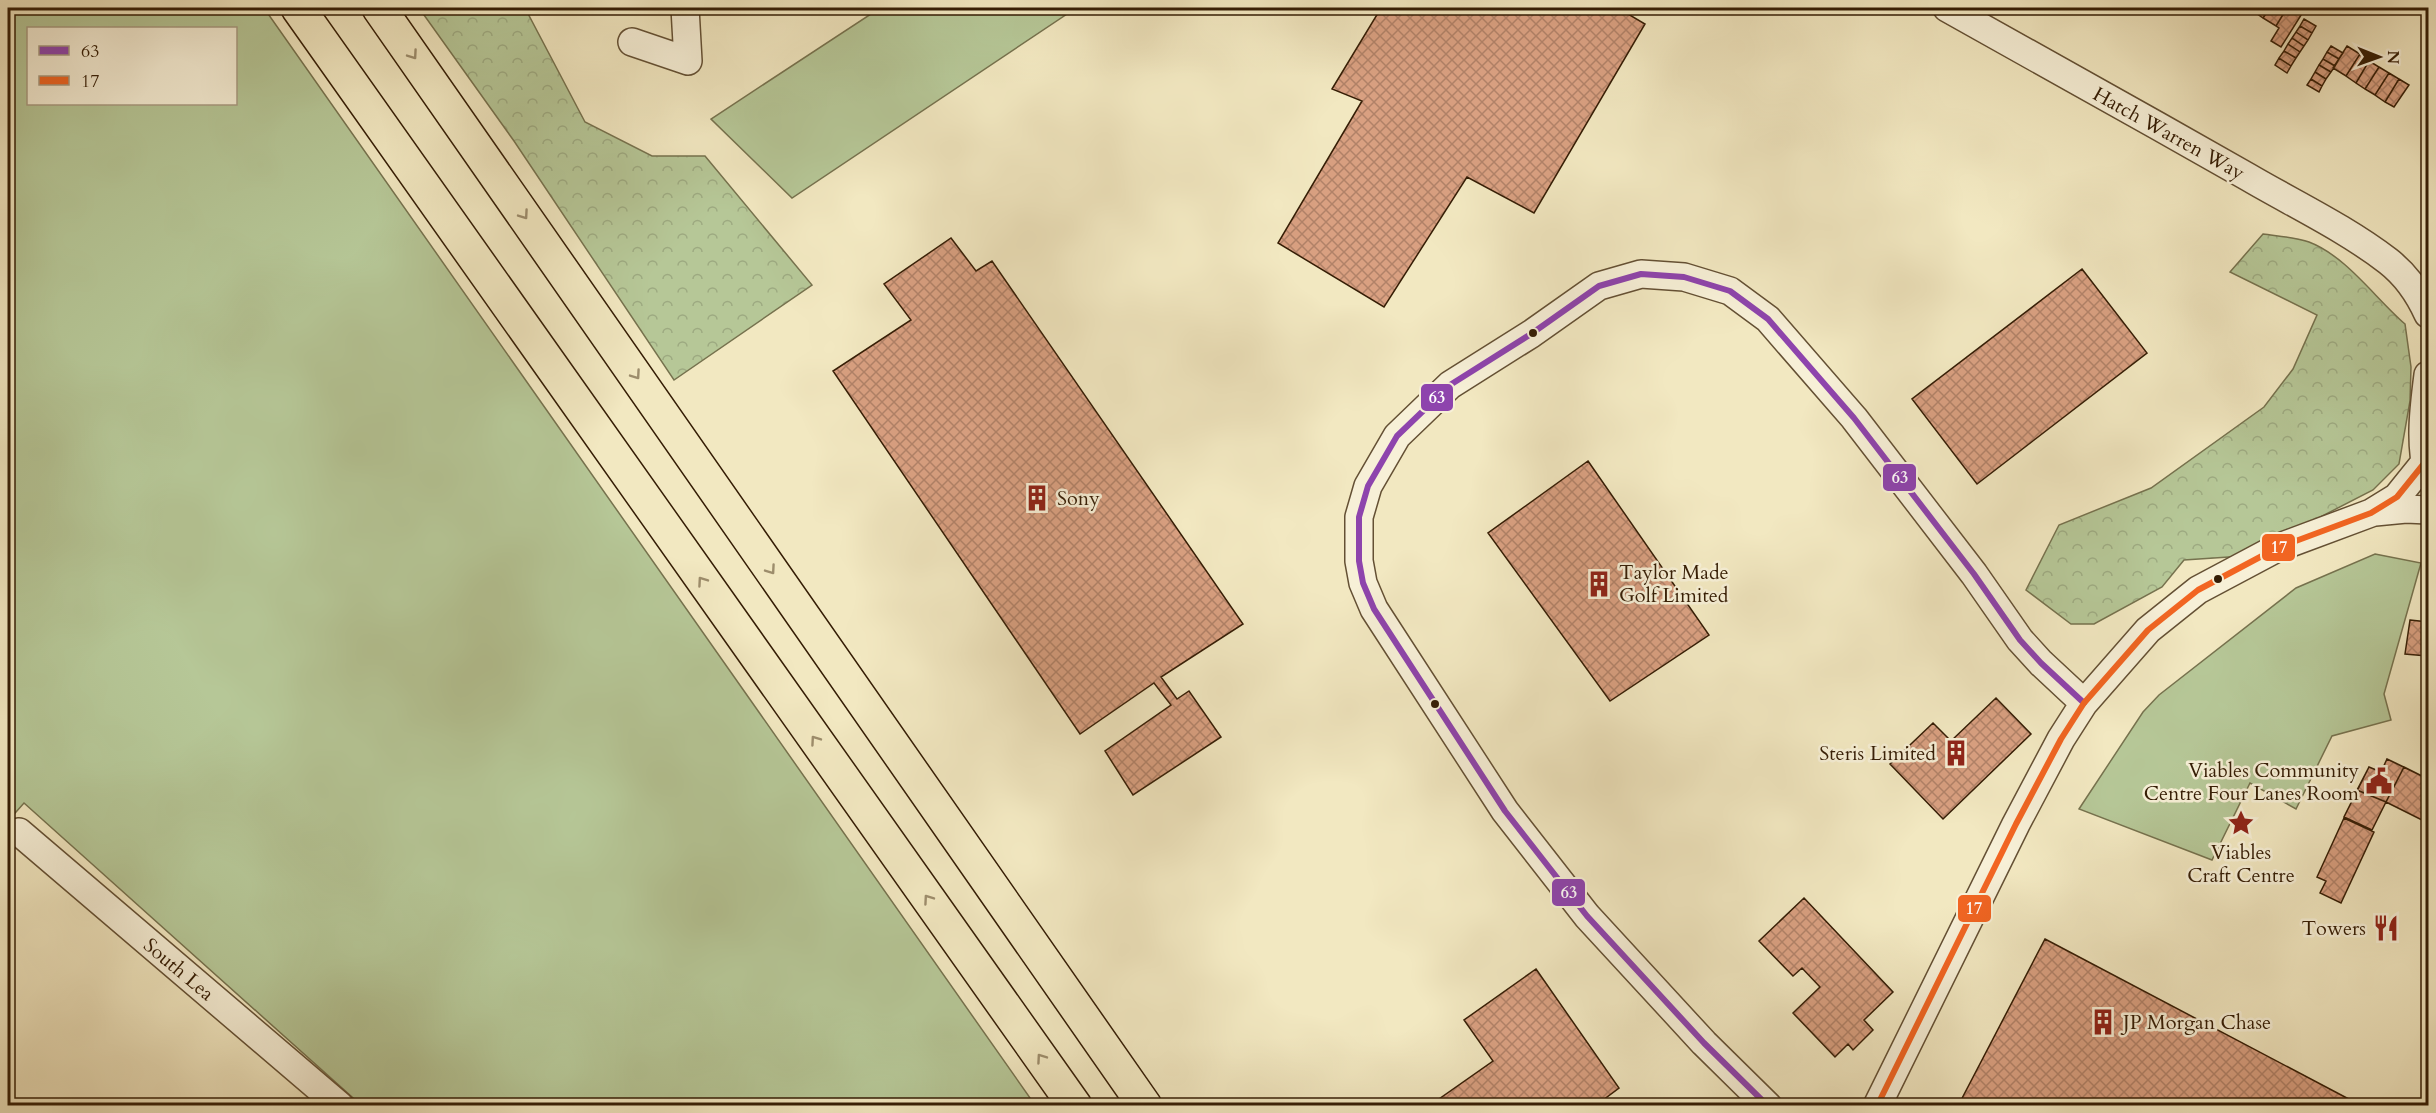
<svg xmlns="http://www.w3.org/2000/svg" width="2436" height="1113" font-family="Cardo,serif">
<defs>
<pattern id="forest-crowns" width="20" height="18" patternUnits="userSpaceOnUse" patternTransform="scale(1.5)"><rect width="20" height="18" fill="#b6c797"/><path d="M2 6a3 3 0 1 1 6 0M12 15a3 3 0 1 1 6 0" fill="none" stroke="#9daa81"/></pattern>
<pattern id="building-cross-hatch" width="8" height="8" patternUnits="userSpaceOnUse" patternTransform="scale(1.5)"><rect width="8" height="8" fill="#d9a081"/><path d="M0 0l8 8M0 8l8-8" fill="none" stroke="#b18268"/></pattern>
</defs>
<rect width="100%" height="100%" fill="#f2e8c1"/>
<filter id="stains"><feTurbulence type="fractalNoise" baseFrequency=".00333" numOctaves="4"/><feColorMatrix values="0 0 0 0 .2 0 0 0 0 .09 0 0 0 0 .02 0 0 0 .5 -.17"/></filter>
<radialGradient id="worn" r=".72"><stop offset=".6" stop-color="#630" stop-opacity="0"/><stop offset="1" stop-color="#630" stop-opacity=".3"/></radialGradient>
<path fill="#b6c797" stroke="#76724e" stroke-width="1.5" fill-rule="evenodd" d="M8 8H264L1035 1105H361L24 803 8 821ZM28 28H236V104H28Z
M880 8H1076L792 198 711 119Z
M2375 554 2421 563 2384 694 2391 720 2332 736 2296 809 2250 783 2212 860 2079 809 2143 712 2159 695 2296 588Z"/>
<path fill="url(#forest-crowns)" stroke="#76724e" stroke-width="1.5" d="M419 8H525L585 122 652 156H705L812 285 674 380 514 141Z
M2263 234C2277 236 2296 237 2309 242 2346 256 2375 298 2405 324L2411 367 2410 401 2399 464 2373 490 2244 556 2184 560 2162 587 2094 624H2071L2026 590 2059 525 2151 488 2264 407 2293 369 2317 315 2230 272Z"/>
<path fill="url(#building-cross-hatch)" stroke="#351d05" stroke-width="1.5" d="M1381 8H1618L1645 24 1534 213 1467 177 1384 307 1278 243 1362 101 1332 89Z
M2251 8H2270L2263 18 2250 9Z
M2270 8H2287L2276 26 2263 18Z
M2287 8H2295L2303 12 2281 47 2271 41 2279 28 2276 26Z
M2304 19 2316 26 2312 33 2300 26Z
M2300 26 2312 33 2308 40 2296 32Z
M2296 32 2308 40 2304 46 2292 38Z
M2292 38 2304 46 2300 52 2288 44Z
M2288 44 2300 52 2296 58 2284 51Z
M2331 46 2343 53 2339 59 2327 52Z
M2347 46 2360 54 2346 76 2333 68Z
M2284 51 2296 58 2291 66 2279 58Z
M2327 52 2339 59 2335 66 2323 59Z
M2360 54 2369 61 2356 83 2346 76Z
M2279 58 2291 66 2287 73 2275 65Z
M2323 59 2335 66 2331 72 2319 65Z
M2369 61 2379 67 2365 89 2356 83Z
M2319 65 2331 72 2326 79 2315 72Z
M2379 67 2389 73 2375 95 2365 89Z
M2315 72 2326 79 2322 86 2311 79Z
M2389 73 2399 79 2385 102 2375 95Z
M2311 79 2322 86 2319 92 2307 85Z
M2399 79 2409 85 2394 107 2385 102Z
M951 238 976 271 992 261 1243 624 1161 677 1177 699 1189 691 1221 737 1133 795 1105 751 1171 705 1154 683 1080 734 833 371 911 320 884 284Z
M2082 269 2147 353 1977 484 1912 399Z
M1588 461 1709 635 1610 701 1488 533Z
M2410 620 2428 622 2427 656 2405 654Z
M1996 698 2031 734 1943 819 1890 764 1933 723 1951 741Z
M2387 759 2404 767 2386 802 2357 790 2369 767 2381 772Z
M2387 759 2428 779V823L2386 802 2372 830 2344 817 2369 767 2381 772Z
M2404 767 2428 779V823L2386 802Z
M2344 818 2374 832 2341 903 2320 893 2326 881 2317 877Z
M1804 898 1893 992 1864 1020 1873 1030 1853 1050 1848 1044 1835 1057 1793 1013 1820 987 1802 968 1793 976 1759 941Z
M2045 939 2362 1106H1958Z
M1536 969 1619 1088 1595 1106H1429L1493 1061 1464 1020Z"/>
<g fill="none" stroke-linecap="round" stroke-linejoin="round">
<g stroke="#645034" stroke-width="30">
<path id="minor" d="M1947 8C2047 64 2148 120 2248 177 2294 204 2345 228 2388 261 2406 275 2419 294 2428 314
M632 42 688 61 685 8
M2428 375C2424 406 2419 444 2428 475
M2375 512 2406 509 2428 510
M19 832 340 1106
M1768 1106 1704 1043 1587 916 1505 811 1374 609 1363 583 1359 561V517L1368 486 1397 436 1450 385 1531 334 1599 286 1641 274 1684 277 1730 291 1768 319 1854 418 1974 574 2020 640 2041 663 2084 703
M1877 1106 2016 824 2061 739 2084 703 2148 630 2198 590 2277 548 2371 513 2397 497 2426 461"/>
</g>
<g stroke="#351d05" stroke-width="36">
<path id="highway" d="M298 8 1075 1106
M379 8 1145 1106"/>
</g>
<use href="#minor" stroke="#f7f0d7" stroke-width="27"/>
<use href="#highway" stroke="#f2e8c1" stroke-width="33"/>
<g stroke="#f7f0d7" stroke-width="10">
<path id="bus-1" d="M1768 1106 1704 1043 1587 916 1505 811 1374 609 1363 583 1359 561V517L1368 486 1397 436 1450 385 1531 334 1599 286 1641 274 1684 277 1730 291 1768 319 1854 418 1974 574 2020 640 2041 663 2084 703"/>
</g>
<g stroke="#f7f0d7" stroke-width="10">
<path id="bus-2" d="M1877 1106 2016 824 2061 739 2084 703 2148 630 2198 590 2277 548 2371 513 2397 497 2426 461"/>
</g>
<use href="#bus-1" stroke="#8e44ad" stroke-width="6"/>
<use href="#bus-2" stroke="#f26522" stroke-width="6"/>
</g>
<defs><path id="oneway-chevron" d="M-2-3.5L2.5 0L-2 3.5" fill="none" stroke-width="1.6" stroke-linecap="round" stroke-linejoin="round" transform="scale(1.5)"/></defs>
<g stroke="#9d8d6c">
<use href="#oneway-chevron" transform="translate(413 55) rotate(55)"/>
<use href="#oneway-chevron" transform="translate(524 215) rotate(55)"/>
<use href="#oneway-chevron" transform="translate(636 375) rotate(55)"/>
<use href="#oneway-chevron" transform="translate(771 570) rotate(55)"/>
<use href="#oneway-chevron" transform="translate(702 581) rotate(-125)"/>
<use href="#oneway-chevron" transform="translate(815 740) rotate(-125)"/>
<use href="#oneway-chevron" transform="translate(928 899) rotate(-125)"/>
<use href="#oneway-chevron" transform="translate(1041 1058) rotate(-125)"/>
</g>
<defs>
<g id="building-bare" transform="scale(2.07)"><path d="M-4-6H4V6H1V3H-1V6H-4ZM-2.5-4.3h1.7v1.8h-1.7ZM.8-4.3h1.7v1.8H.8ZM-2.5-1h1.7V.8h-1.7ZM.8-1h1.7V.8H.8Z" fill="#8f2418" stroke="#f7f0d7" stroke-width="2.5" paint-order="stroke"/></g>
<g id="civic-bare" transform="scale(2.07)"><path d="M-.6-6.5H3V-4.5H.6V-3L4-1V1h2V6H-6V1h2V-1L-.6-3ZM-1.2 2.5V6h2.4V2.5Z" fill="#8f2418" stroke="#f7f0d7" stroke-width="2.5" paint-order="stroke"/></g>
<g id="sight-bare" transform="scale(2.07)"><path d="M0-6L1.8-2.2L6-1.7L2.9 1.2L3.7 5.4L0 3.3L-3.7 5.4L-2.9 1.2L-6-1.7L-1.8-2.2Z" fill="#8f2418" stroke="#f7f0d7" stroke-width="2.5" paint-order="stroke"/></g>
<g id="restaurant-bare" transform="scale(2.07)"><path d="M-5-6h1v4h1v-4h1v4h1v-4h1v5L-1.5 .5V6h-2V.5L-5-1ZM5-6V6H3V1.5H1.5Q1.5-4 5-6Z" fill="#8f2418" stroke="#f7f0d7" stroke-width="2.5" paint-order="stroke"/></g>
</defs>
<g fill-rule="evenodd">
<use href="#building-bare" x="1037" y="498"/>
<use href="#building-bare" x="1599" y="584"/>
<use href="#building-bare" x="1956" y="753"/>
<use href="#civic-bare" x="2379" y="781"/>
<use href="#sight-bare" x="2241" y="823"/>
<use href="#restaurant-bare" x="2386" y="928"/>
<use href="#building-bare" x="2103" y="1022"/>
</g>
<g fill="#351d05" stroke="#f7f0d7" stroke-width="2">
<circle cx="1533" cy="333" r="5"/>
<circle cx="2218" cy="579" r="5"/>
<circle cx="1435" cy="704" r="5"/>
</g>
<g text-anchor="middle" stroke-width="5" stroke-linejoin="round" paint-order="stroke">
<g font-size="20" fill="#351d05" stroke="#f7f0d7">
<text transform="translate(2169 133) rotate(29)" y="7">Hatch Warren Way</text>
<text transform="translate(179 969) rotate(40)" y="7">South Lea</text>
</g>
<g font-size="20" fill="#351d05" stroke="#f7f0d7" text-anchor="start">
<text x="1057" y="505">Sony</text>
<text x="1619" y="579">Taylor Made<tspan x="1619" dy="23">Golf Limited</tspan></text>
<text x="1936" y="760" text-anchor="end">Steris Limited</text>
<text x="2359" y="777" text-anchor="end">Viables Community<tspan x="2359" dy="23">Centre Four Lanes Room</tspan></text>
<text x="2241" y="859" text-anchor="middle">Viables<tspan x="2241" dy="23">Craft Centre</tspan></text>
<text x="2366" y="935" text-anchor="end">Towers</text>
<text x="2123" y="1029">JP Morgan Chase</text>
</g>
</g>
<g stroke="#f7f0d7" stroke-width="2">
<rect x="1420" y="383" width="34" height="29" rx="6" fill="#8e44ad"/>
<rect x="1882" y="463" width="35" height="29" rx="6" fill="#8e44ad"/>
<rect x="2261" y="533" width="35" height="29" rx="6" fill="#f26522"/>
<rect x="1551" y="878" width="35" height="29" rx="6" fill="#8e44ad"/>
<rect x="1957" y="894" width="35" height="29" rx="6" fill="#f26522"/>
</g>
<g font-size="16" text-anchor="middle" font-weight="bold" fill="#fff">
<text x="1437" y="403">63</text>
<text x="1900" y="483">63</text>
<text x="2279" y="553">17</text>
<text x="1569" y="898">63</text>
<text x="1974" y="914">17</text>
</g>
<rect width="2436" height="1113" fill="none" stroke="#f2e8c1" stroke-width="30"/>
<rect x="9" y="9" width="2418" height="1095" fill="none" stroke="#351d05" stroke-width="3"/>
<rect x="15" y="15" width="2406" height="1083" fill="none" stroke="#351d05" stroke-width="1.5"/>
<rect x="27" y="27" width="210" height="78" fill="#f7f0d7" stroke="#a99c83" stroke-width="1.5"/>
<rect x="39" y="46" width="30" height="9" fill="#8e44ad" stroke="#a99c83" stroke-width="1.5"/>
<text x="81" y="57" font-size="18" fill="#351d05">63</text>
<rect x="39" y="76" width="30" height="9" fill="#f26522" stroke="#a99c83" stroke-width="1.5"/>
<text x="81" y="87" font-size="18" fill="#351d05">17</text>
<g transform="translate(2379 57) rotate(91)" stroke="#f7f0d7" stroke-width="4.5" paint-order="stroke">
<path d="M0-4.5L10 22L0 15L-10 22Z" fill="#351d05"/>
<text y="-9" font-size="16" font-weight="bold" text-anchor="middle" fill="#351d05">N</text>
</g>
<rect width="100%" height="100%" filter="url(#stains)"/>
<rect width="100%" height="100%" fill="url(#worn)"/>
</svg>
